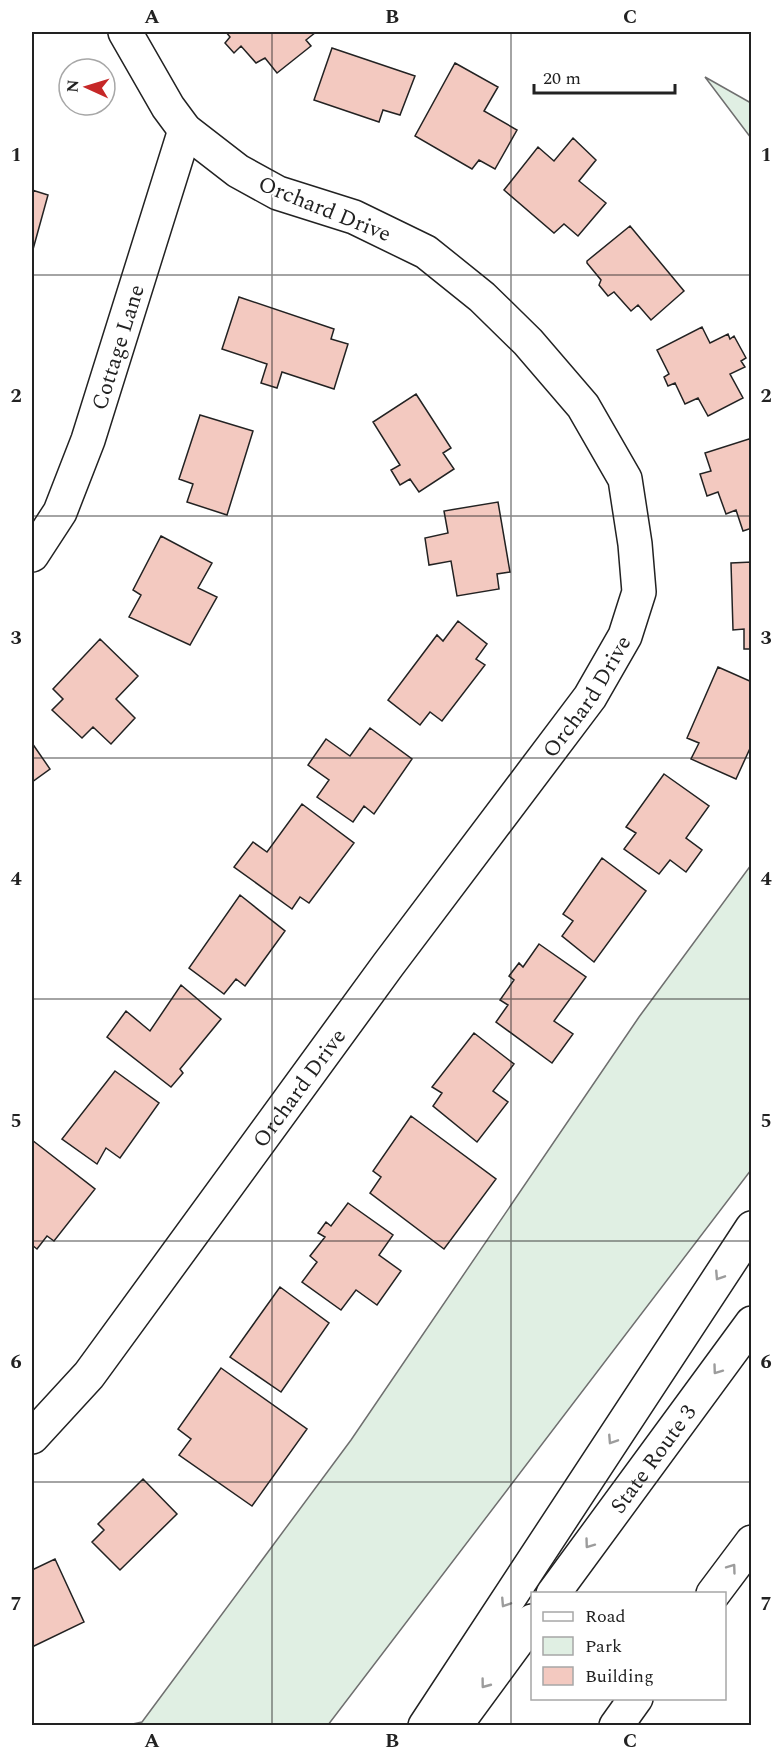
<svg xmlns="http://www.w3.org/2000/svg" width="783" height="1757" font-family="Spectral,serif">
<rect width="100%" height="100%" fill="#fff"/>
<path fill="#e0efe3" stroke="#6f6f6f" stroke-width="1.5" d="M705 77 751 103V138Z
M751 865V1170L328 1725H128L142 1722 351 1440 639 1017Z"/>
<path fill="#f3c9c0" stroke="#222" stroke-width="1.5" d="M226 32H316L306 40 311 46 277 73 265 58 256 63 241 46 234 53 225 43 230 37Z
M332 48 415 76 400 115 383 110 379 122 314 100Z
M455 63 498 87 484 111 517 130 495 169 479 160 472 169 415 136Z
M573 138 596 160 579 181 606 203 578 236 564 224 554 233 504 190 538 147 554 161Z
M32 190 48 195 32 253Z
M630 226 684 291 651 320 638 305 631 311 614 292 608 296 599 285 601 280 587 263V261Z
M239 297 334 329 331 339 348 344 334 389 282 372 277 388 261 383 267 364 222 349Z
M702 327 710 343 728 334 730 339 734 336 746 358 741 361 745 367 730 374 743 398 708 416 698 398 685 404 675 383 668 386 664 377 669 374 657 350Z
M416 394 451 448 443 453 454 469 419 492 410 479 400 485 391 470 400 465 373 422Z
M200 415 253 431 227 515 187 502 193 484 179 479Z
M752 438V528L743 531 736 510 726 514 718 492 707 496 700 474 711 471 705 453Z
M498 502 510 572 497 574 499 589 457 596 451 561 429 565 425 538 448 533 444 511Z
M161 536 212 563 198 588 217 597 190 645 129 617 141 595 133 590Z
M752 562V649H744V629L733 630 731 563Z
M458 621 487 644 476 659 485 665 442 721 430 712 420 725 388 700 437 635 443 641Z
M100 639 138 676 116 699 135 718 111 744 93 727 82 738 52 710 63 699 53 689Z
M718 667 752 682V744L736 779 691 759 699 743 687 738Z
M370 728 412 759 374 814 364 806 353 822 317 797 329 780 308 765 326 739 350 756Z
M32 743 50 769 32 782Z
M664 774 709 806 686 838 702 850 686 872 670 860 659 874 624 849 636 833 626 827Z
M302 804 354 843 309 903 300 897 292 909 234 867 253 842 267 852Z
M602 858 646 891 594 962 562 936 573 921 563 914Z
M240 895 285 931 245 986 236 979 224 994 189 968Z
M539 944 586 977 554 1021 573 1034 552 1063 496 1022 508 1005 500 1000 514 980 509 976 519 963 523 967Z
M181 985 221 1019 180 1069 183 1073 171 1087 107 1037 126 1011 150 1031Z
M474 1033 514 1064 493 1091 508 1102 477 1142 433 1106 442 1093 432 1087Z
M115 1071 159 1103 120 1158 106 1148 97 1164 62 1139Z
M411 1116 496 1179 444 1249 370 1193 381 1177 373 1171Z
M32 1140 95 1189 54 1241 47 1236 37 1249 32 1245Z
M348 1203 393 1235 379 1255 401 1271 377 1305 356 1290 341 1310 302 1282 317 1262 310 1256 325 1237 318 1233 326 1222 331 1226Z
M280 1287 329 1323 281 1392 230 1357Z
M221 1368 307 1429 252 1506 179 1455 191 1439 178 1429Z
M143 1479 177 1514 120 1570 92 1542 104 1530 98 1524Z
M55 1559 84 1622 32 1647V1570Z"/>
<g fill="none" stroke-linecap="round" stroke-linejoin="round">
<g stroke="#222" stroke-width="36">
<g id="minor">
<path id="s1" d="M32 555 60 512 88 440 185 130"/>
<path id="s2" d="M32 1437 89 1375 388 965 590 697 625 636 639 592 635 544 625 479 583 406 528 342 482 297 426 252 354 217 278 193 238 171 185 130 168 107 125 32"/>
</g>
</g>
<g stroke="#222" stroke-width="36">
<g id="trunk">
<path id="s3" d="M553 1594 752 1323"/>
<path d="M713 1594 752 1542"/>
<path d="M425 1726 752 1228"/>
<path d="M455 1726 532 1621"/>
<path d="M616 1726 636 1698"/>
</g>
</g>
<use href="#minor" stroke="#fff" stroke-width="33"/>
<use href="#trunk" stroke="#fff" stroke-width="33"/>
</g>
<defs><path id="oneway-chevron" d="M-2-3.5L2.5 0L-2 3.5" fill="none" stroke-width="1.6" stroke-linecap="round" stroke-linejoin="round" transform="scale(1.5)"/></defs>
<g stroke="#9c9c9c">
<use href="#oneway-chevron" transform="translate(719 1276) rotate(123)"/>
<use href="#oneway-chevron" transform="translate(717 1370) rotate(126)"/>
<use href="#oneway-chevron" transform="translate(612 1440) rotate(123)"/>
<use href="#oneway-chevron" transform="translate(589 1544) rotate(126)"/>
<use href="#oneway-chevron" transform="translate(732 1568) rotate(-54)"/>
<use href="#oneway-chevron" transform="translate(505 1603) rotate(123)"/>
<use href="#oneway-chevron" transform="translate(485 1684) rotate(127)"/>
</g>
<path fill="none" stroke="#222" stroke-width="1.5" stroke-opacity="0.55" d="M272 32V1726M511 32V1726M32 275H752M32 516H752M32 758H752M32 999H752M32 1241H752M32 1482H752"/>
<g text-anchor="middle" stroke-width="4.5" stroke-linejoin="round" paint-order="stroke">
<g font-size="22" fill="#222" stroke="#fff">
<text transform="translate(325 208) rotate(22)" y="8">Orchard Drive</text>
<text dy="8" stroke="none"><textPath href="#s1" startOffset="226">Cottage Lane</textPath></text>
<text dy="8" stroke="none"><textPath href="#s2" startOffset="926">Orchard Drive</textPath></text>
<text dy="8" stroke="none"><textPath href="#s2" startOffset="440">Orchard Drive</textPath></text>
<text dy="8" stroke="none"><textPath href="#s3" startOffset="168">State Route 3</textPath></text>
</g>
</g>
<rect width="783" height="1757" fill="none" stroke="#ffffff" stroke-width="66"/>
<rect x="531" y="1592" width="195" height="108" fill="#ffffff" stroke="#a7a7a7" stroke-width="1.5"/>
<rect x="543" y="1612" width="30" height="9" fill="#ffffff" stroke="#a7a7a7" stroke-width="1.5"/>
<text x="585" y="1622" font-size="18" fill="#222222">Road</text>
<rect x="543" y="1637" width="30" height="18" fill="#e0efe3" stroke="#a7a7a7" stroke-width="1.5"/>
<text x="585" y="1652" font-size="18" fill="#222222">Park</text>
<rect x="543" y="1667" width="30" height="18" fill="#f3c9c0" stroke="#a7a7a7" stroke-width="1.5"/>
<text x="585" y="1682" font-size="18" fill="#222222">Building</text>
<g transform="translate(87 87) rotate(274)"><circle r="28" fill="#ffffff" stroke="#a7a7a7" stroke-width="1.5"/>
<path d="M0-4.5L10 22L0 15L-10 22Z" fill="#c62828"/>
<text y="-9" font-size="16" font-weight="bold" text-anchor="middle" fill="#222222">N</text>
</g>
<path d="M534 84v9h141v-9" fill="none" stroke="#222222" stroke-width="3"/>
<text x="543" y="84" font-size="18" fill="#222222" stroke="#ffffff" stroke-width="4.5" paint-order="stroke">20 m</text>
<rect x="33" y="33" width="717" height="1691" fill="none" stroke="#222" stroke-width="2"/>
<g font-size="20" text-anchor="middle" font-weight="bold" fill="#222">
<text x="152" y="23">A</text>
<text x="392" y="23">B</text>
<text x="630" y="23">C</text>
<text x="16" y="161">1</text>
<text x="766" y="161">1</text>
<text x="16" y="402">2</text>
<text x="766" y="402">2</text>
<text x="16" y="644">3</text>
<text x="766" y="644">3</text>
<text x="16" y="885">4</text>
<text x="766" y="885">4</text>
<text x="16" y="1127">5</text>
<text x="766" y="1127">5</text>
<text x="16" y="1368">6</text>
<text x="766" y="1368">6</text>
<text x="16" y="1610">7</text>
<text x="766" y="1610">7</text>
<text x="152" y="1747">A</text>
<text x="392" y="1747">B</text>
<text x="630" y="1747">C</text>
</g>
</svg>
